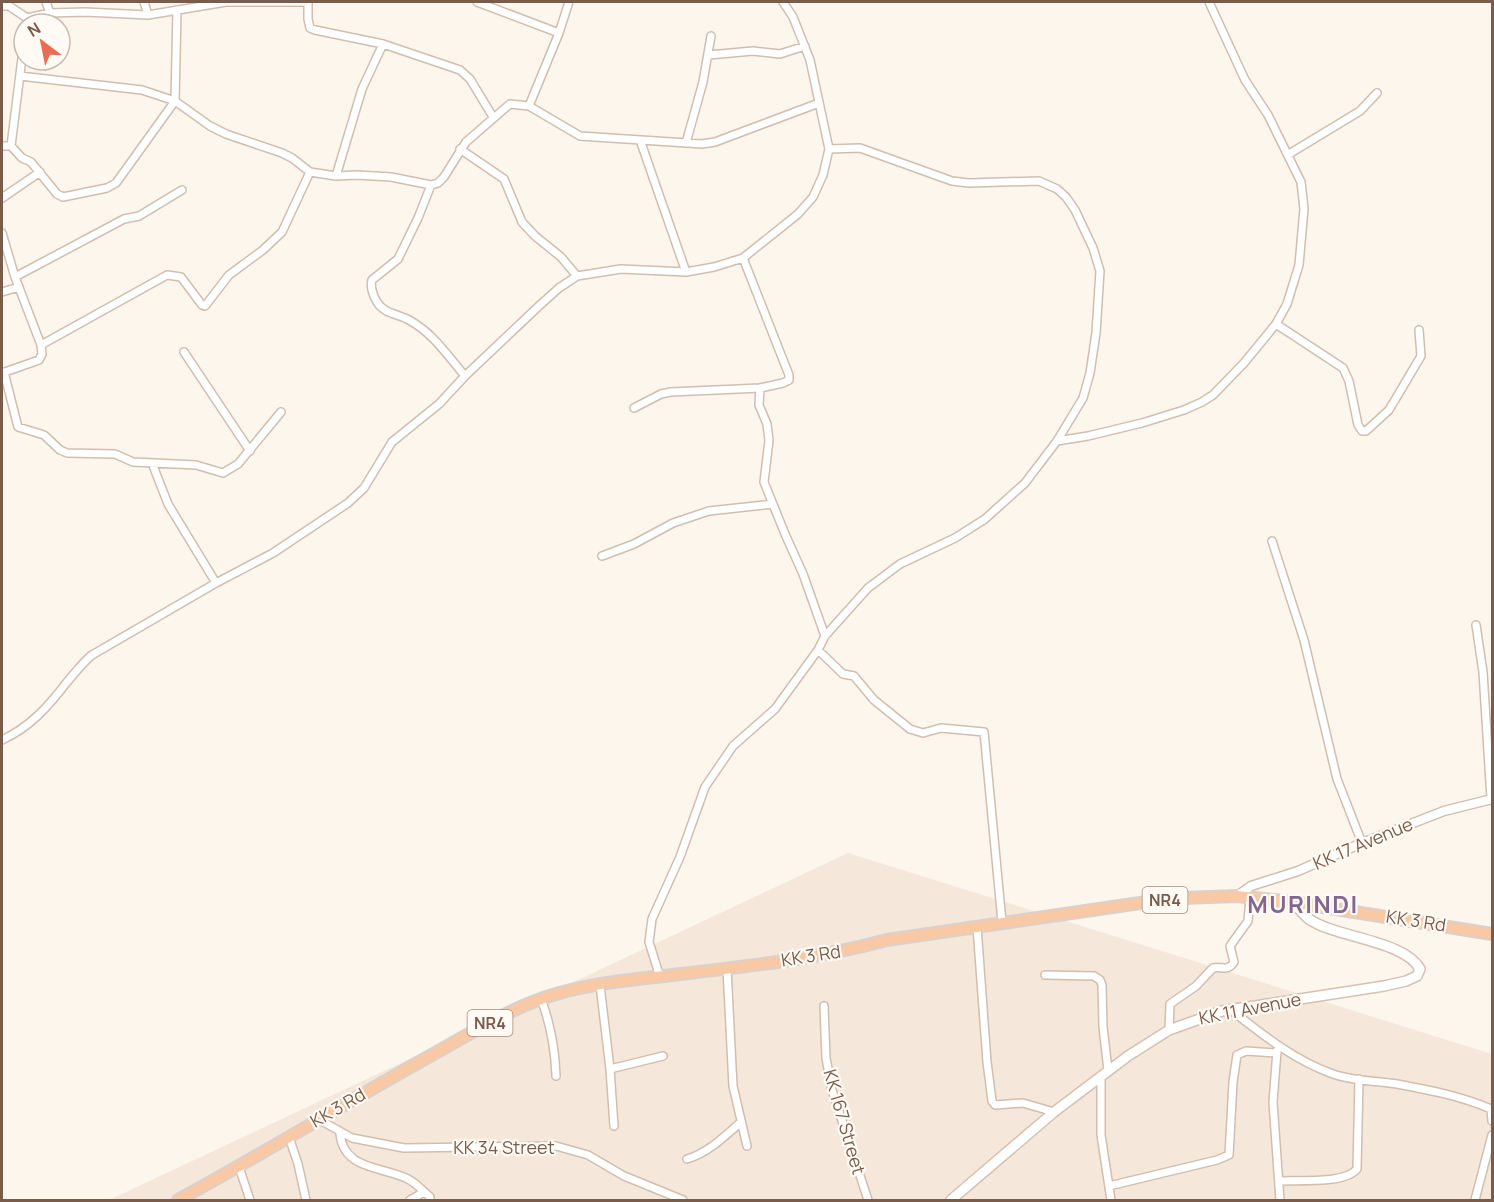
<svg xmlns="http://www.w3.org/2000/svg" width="1494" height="1202" font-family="Manrope,sans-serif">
<rect width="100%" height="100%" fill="#fdf6ec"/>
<path fill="#f5e8da" d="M848 853 1492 1054V1200H109Z"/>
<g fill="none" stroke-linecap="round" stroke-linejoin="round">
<g stroke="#d1beb0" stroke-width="10">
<path id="minor" d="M46 2 50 13
M144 2 148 15
M308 2V19L310 28 315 30 383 44 460 70 470 79 493 117
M477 2 559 33
M2 6H9L27 18 50 13 85 12 148 15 226 2H308
M709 55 753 51 780 54 805 46
M20 76 142 90 175 101 210 126 226 134 282 153 292 158 310 172 336 176 357 175 391 177 431 185 438 183 444 177 466 142 510 104 529 106 580 136 702 144 715 142 819 103
M529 106 559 33 569 2
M640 140 686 272
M686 143 703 82 711 36
M2 146H11L22 158 31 162 57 194 63 197 107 188 116 183 175 101 177 10
M11 146 24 42
M460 149 504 179 522 222 535 236 561 257 577 276
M1289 154 1360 111 1377 93
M336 176 362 89 383 44
M431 185 418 218 398 259 372 280C370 286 373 296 377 302 384 314 399 314 409 320 433 333 448 356 465 376
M2 198 40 172
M2 233 15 277 41 345 42 354 39 360 2 373
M743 258 789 375V380L783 383 760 388 759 405 767 424 769 440 764 482 785 534 803 574 825 636
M15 277 124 219 139 216 182 190
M2 292 19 287
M1276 324 1343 368 1349 381 1358 425 1362 431H1366L1389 410 1421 356 1419 330
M41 345 167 275 181 277 202 305 205 306 229 275 263 250 282 232 310 172
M184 352 250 451
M4 372 18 427 44 435 60 450 67 453 115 454 133 462 196 465 223 473 238 464 281 412
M634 408 661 394 671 392 760 388
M1057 441 1088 436 1142 423 1184 410 1202 402 1213 395 1244 363 1276 324 1287 304 1299 265 1304 209 1301 182 1268 115 1245 80 1209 2
M152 463 168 504 216 583
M1272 541 1304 640 1337 779 1362 843
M602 556 634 544 673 523 709 511 773 504
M1476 625 1483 672 1491 799
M818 650 843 674 854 676 874 700 910 729 923 733 941 728 984 732 1002 922
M2 740C30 727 48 707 67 682 75 673 82 663 92 655L216 583 273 553 348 503 364 488 392 442 439 404 465 376 540 305 559 288 577 276 621 269 686 272 714 267 743 258 798 214 813 197 823 175 829 149 810 60 793 17 783 2
M977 927 987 1062 992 1101 995 1105 1023 1103 1054 1112
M727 969 733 1086 747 1146
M1045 975 1094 976 1100 980 1102 985 1103 1027 1108 1070
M660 977 649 942 652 919 680 857 705 787 733 746 775 709 818 650 825 636 868 588 900 564 955 538 985 519 1025 483 1057 441 1083 398 1090 373 1096 333 1100 271 1093 248 1075 210 1066 197 1057 189 1039 181 969 183 952 181 860 148 829 149
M600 985 610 1069 663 1056
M541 999C551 1025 555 1048 556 1076
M824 1006 826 1058 832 1090 868 1200
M1231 1010C1263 1035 1294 1060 1333 1074 1353 1081 1376 1081 1397 1084 1429 1090 1461 1096 1491 1109L1492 1121
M1169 1030 1170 1004 1196 986 1213 968C1222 966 1228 972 1234 962L1230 946 1248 921 1250 898
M1277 1051 1273 1102 1280 1200
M610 1069 614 1126
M1101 1076V1135L1111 1200
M318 1119 352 1138 404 1148 556 1146 588 1155 624 1176 683 1200
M340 1134C344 1170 381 1166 408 1179 416 1183 423 1191 430 1197V1200
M289 1137 298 1164 306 1200
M687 1159C708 1153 725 1136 741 1122
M239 1167 250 1200
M1279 1181C1298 1180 1345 1184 1357 1169L1359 1079
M1109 1186 1217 1160 1229 1155 1233 1082 1237 1055 1246 1051 1277 1053
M410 1200 424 1192
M1475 1200 1492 1135"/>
</g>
<g stroke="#d1beb0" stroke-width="11">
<path id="tertiary" d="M1237 896 1251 886 1298 871 1362 843 1444 811 1492 799"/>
</g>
<g stroke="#d6c0b0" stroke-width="12">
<path id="secondary" d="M951 1200 1054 1112 1128 1056 1169 1030 1222 1011 1384 986 1406 981 1417 976 1420 969C1404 940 1336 938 1309 919 1303 915 1298 907 1292 902"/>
</g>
<g stroke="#dad1cd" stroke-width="14">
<path id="trunk" d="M178 1200C263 1154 345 1103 430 1056 470 1034 511 1007 556 994 597 982 640 979 681 974 751 966 820 958 887 940L1147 902 1183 898 1237 896 1292 902 1492 934"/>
</g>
<use href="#minor" stroke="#fff" stroke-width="7"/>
<use href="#tertiary" stroke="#fff" stroke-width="8"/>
<use href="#secondary" stroke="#fff" stroke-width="9"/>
<use href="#trunk" stroke="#f9c8a4" stroke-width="10"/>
</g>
<g text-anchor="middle" stroke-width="4.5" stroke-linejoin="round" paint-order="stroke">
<g fill="#fffaf3" stroke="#a28b7f" stroke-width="1.5">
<rect x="1142.5" y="887" width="45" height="26" rx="4.5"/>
<rect x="467.5" y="1010" width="45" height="26" rx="4.5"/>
</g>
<g font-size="16" font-weight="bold" fill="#7a5c4d">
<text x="1165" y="906">NR4</text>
<text x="490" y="1029">NR4</text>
</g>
<g font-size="18" fill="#7a5c4d" stroke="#fffaf3">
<text transform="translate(1363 844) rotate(-23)" y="6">KK 17 Avenue</text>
<text transform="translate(1416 921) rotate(9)" y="6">KK 3 Rd</text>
<text transform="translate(811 956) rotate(-9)" y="6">KK 3 Rd</text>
<text transform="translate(1250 1009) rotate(-11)" y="6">KK 11 Avenue</text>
<text transform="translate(338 1108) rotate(-30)" y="6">KK 3 Rd</text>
<text transform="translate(844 1122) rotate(74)" y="6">KK 167 Street</text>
<text x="504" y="1154">KK 34 Street</text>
</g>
<g font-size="24" font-weight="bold" letter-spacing="1.5" fill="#846695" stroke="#fffaf3">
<text x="1303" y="913">MURINDI</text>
</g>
</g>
<rect width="1494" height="1202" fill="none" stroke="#7a5c4d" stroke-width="6"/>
<g transform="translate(42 42) rotate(328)"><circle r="28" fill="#fffaf3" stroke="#cabbb1" stroke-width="1.5"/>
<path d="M0-4.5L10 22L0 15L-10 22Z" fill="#e76f51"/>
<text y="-9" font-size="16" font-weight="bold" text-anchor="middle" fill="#7a5c4d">N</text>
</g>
</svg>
